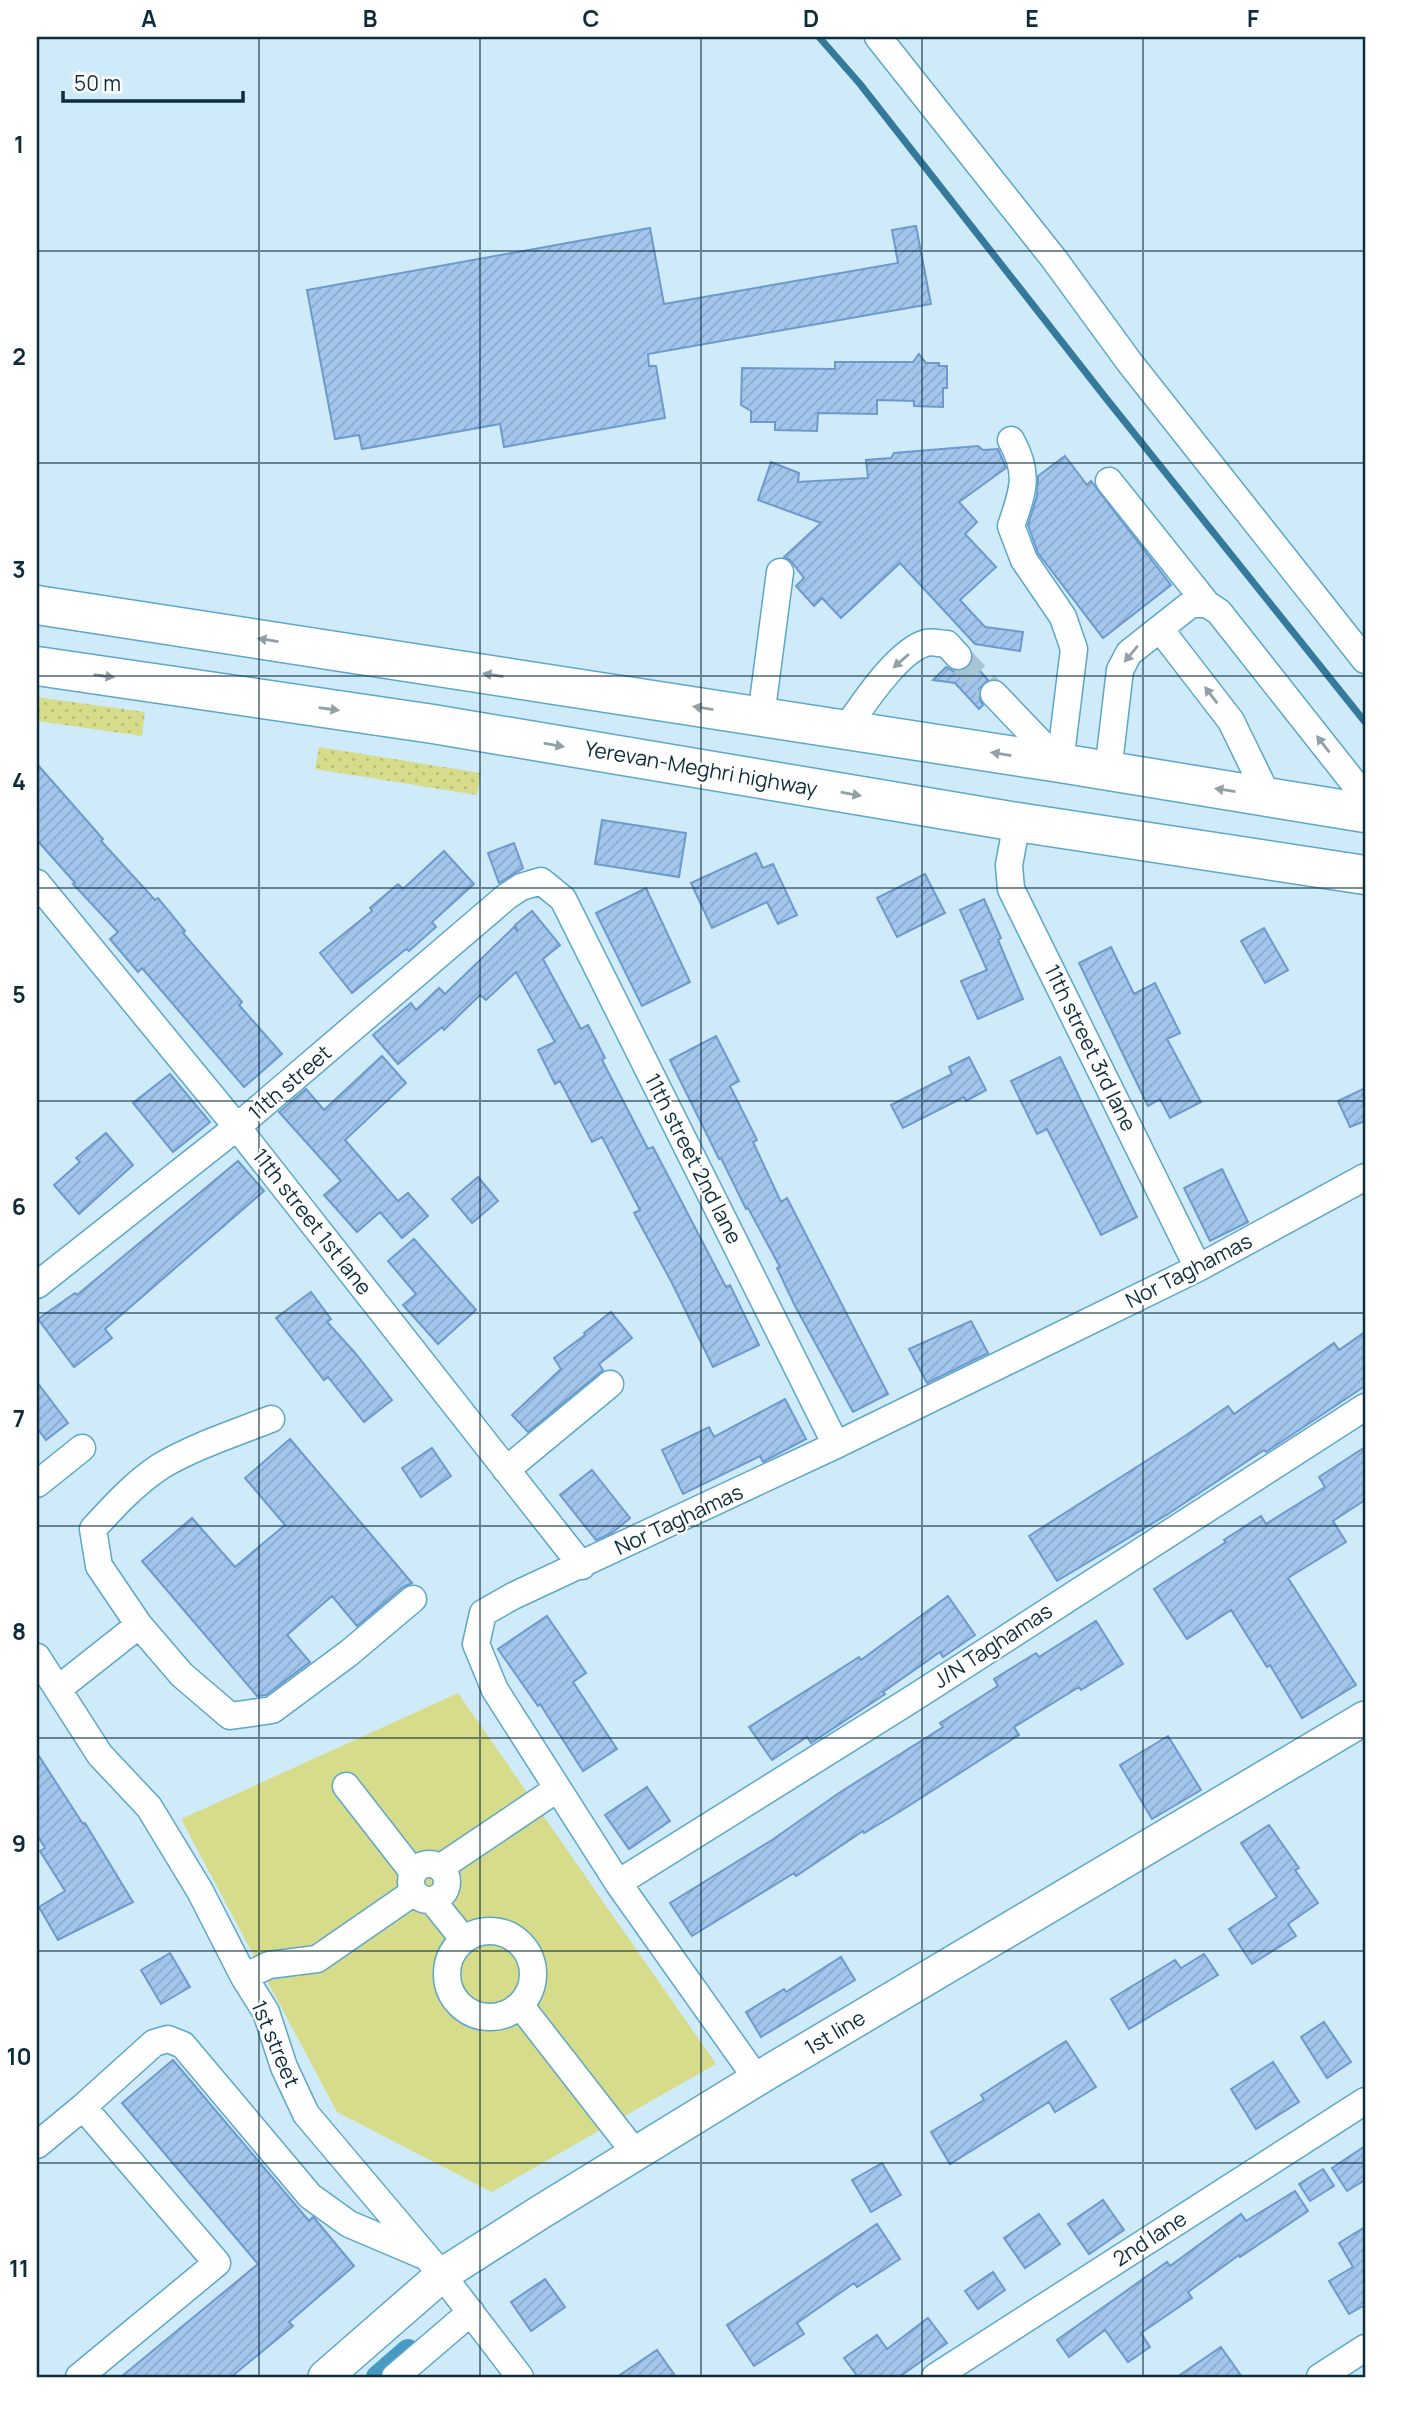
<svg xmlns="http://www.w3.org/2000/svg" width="1402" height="2414" font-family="Manrope,sans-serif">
<defs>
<pattern id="grass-dots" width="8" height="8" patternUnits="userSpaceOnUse" patternTransform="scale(1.75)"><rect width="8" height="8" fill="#d7dc8b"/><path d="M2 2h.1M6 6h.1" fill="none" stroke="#b7bd79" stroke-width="1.8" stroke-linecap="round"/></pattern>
<pattern id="building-hatch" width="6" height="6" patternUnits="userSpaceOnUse" patternTransform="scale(1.75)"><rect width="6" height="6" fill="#a3c6ed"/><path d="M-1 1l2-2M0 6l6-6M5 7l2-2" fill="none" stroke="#8baacc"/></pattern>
</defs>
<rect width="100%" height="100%" fill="#cfebfa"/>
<path fill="url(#grass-dots)" d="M37 697 145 712 142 736 37 721Z
M319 747 481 773 477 795 315 769Z"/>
<path fill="#d7dc8b" d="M458 1693 716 2064 492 2192 337 2112 181 1819Z"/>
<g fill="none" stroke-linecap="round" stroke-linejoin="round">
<path stroke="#357a9a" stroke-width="7" d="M819 37 860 84 1105 397 1365 722"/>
<path stroke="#469bc2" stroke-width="24" d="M378 2377 408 2351"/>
</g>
<path fill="url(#building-hatch)" stroke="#6c9acc" stroke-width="2" d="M916 226 931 304 648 354 649 366H656L665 418 504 447 500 424 362 449 359 435 335 439 307 290 650 228 664 304 898 263 892 230Z
M919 354 926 363H939V366H947V388H943V407L914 406V401L877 400V414L818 413 817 431 775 430V422H751V411L741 405 742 368 835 369V362H913Z
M978 446 983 450 998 449 1006 468 959 502 977 522 965 534 996 567 960 600 985 627 1023 632 1020 651 975 644 900 563 841 618 822 598 814 606 796 586 804 578 790 560 784 557 821 523 758 500 771 462 799 473 798 482 868 478 866 460 891 458 894 453Z
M1065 456 1087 485 1091 481 1171 585 1103 638 1038 553 1028 525 1037 496 1038 476Z
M972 662 988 680 979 689V697L983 705 979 709 955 683 933 680 946 667 953 671H961L968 668Z
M37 764 103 839 101 841 155 900 158 898 185 931 183 933 242 1002 239 1005 282 1054 244 1087 142 968 138 972 110 939 118 932 73 884 75 883 37 840Z
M602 820 686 833 679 877 595 864Z
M514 843 523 868 499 883 488 853Z
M444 851 474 884 432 922 436 927 409 951 406 949 352 993 320 953 372 911 370 908 398 884 403 889Z
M756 853 763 868 773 864 797 915 778 924 767 902 712 928 691 883Z
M925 874 945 913 897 937 877 898Z
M646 888 690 982 642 1006 596 913Z
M984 899 1001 938 998 940 1023 999 978 1019 961 981 987 970 960 910Z
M532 911 560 945 543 959 581 1029 588 1025 605 1058 602 1060 648 1149 653 1147 726 1287 730 1285 759 1345 713 1367 672 1283 634 1213 640 1210 602 1137 592 1142 560 1081 555 1084 538 1050 555 1042 516 972 486 1000 480 995 444 1030 442 1027 398 1064 373 1035 411 1003 416 1010 439 988 445 994 514 927 518 932 515 925Z
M1264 928 1288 970 1265 983 1241 941Z
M1111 947 1134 994 1155 983 1180 1033 1167 1039 1201 1102 1170 1118 1160 1099 1148 1106 1079 963Z
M716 1036 739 1081 730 1086 757 1140 753 1142 781 1202 787 1198 888 1394 853 1412 795 1306 777 1268 780 1267 748 1208 746 1209 721 1158 719 1159 670 1060Z
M382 1056 406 1083 345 1140 398 1201 408 1193 428 1216 402 1238 380 1212 357 1232 324 1195 341 1181 279 1112 306 1089 324 1110Z
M969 1057 986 1090 966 1101 964 1097 903 1128 891 1105 952 1074 949 1067Z
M1060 1057 1137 1217 1101 1235 1047 1129 1037 1134 1011 1081Z
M170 1074 210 1122 173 1152 133 1103Z
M1365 1088V1121L1350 1127 1338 1101Z
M106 1133 133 1165 79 1214 54 1185 80 1162 76 1158Z
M238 1161 264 1191 105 1329 112 1338 74 1367 38 1319 75 1293 77 1295Z
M1222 1169 1248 1222 1210 1241 1184 1188Z
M478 1177 498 1201 472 1223 452 1199Z
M414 1239 476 1310 438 1344 403 1305 416 1294 388 1261Z
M311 1292 331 1319 327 1322 356 1354 392 1400 364 1422 328 1377 324 1380 276 1318Z
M611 1312 632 1338 599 1364 603 1370 528 1432 512 1415 561 1369 554 1358 585 1335 584 1333Z
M971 1321 988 1353 927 1383 909 1349Z
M1365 1332V1386L1266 1452 1264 1450 1168 1514 1057 1581 1029 1536 1185 1436 1228 1406 1234 1414 1334 1343 1339 1350Z
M37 1382 68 1423 46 1440 37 1428Z
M785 1399 806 1439 763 1462 760 1456 683 1494 662 1450 709 1427 714 1437Z
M290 1439 412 1583 403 1587 357 1626 332 1596 287 1635 310 1662 266 1695 257 1696 142 1561 192 1518 235 1567 285 1525 245 1478Z
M1365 1447V1500L1333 1521 1346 1542 1288 1578 1356 1685 1302 1718 1270 1665 1267 1667 1231 1610 1187 1639 1154 1589 1226 1542 1224 1540 1261 1516 1266 1524 1325 1487 1319 1477Z
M432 1448 451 1476 421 1497 402 1468Z
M592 1470 630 1518 612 1533 596 1540 560 1495Z
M948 1596 975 1635 943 1657 940 1652 883 1692 885 1694 811 1743 807 1737 772 1760 749 1727 859 1657 861 1660Z
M547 1616 586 1673 573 1682 617 1749 583 1771 540 1704 538 1706 498 1649Z
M1096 1621 1123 1664 1081 1690 1079 1687 1014 1727 1019 1735 899 1812 864 1833 863 1831 796 1876 794 1873 692 1936 670 1903 772 1840 839 1793 943 1727 940 1723 998 1686 994 1679 1036 1653 1039 1657Z
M1168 1736 1201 1790 1152 1819 1120 1765Z
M37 1753 83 1824 85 1823 133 1902 58 1940 39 1907 65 1891 40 1851 45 1848 37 1835Z
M647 1787 670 1821 629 1849 605 1815Z
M1269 1825 1299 1868 1295 1870 1318 1903 1288 1924 1296 1936 1252 1964 1229 1929 1277 1897 1241 1843Z
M170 1953 190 1987 161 2004 141 1970Z
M1204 1954 1218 1975 1129 2029 1111 1999 1175 1960 1181 1968Z
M841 1957 855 1980 761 2037 746 2012 784 1989 786 1992Z
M1324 2022 1351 2062 1327 2078 1301 2037Z
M1066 2041 1096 2087 1055 2112 1049 2102 950 2164 931 2132 984 2100 981 2095Z
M173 2060 309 2221 313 2217 315 2219 354 2266 289 2322 293 2326 231 2377H121L258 2264 122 2103Z
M1273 2062 1299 2102 1256 2129 1231 2089Z
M1365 2146V2180L1347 2191 1332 2168Z
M882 2163 901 2195 871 2212 852 2180Z
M1323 2169 1334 2186 1310 2201 1299 2184Z
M1295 2191 1308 2211 1240 2257 1239 2255 1188 2292 1192 2298 1141 2333 1150 2347 1128 2362 1105 2330 1069 2357 1057 2340 1167 2262 1170 2266 1241 2214 1246 2221Z
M1103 2200 1124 2230 1089 2254 1068 2224Z
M1039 2214 1060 2244 1025 2268 1004 2238Z
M877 2224 900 2259 857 2287 854 2283 797 2323 804 2334 754 2366 727 2325Z
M1365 2227V2305L1349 2314 1329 2281 1353 2267 1339 2243Z
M993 2272 1005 2290 978 2309 965 2291Z
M545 2279 565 2307 531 2331 511 2302Z
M928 2318 947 2343 899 2377H858L844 2358 877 2335 887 2349Z
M1221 2347 1242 2377H1177Z
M657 2350 676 2377H617Z"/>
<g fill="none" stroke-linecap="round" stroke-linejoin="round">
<path stroke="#a8c5d4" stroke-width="26" stroke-dasharray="26 13" stroke-linecap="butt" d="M958 656 994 694"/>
<g stroke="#5da6c9" stroke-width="29">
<path id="minor" d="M878 37 1054 259 1130 363 1365 660
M1011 440C1030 474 1023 491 1011 526L1024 560 1063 617 1074 649 1060 763
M1109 481 1207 604
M1160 629 1231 721 1268 797
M994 694 1060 763
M761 717 780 572
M845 730C861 707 898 650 926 643 932 641 941 644 947 644L958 656
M1108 772 1120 670 1129 653 1191 604H1207L1219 612 1365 797
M1017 822 1009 865 1011 889 1198 1268
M37 883 237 1127 582 1566
M37 1285 237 1127 506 897 521 887 541 881 563 899 836 1445
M271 1419C235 1433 195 1446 161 1466 135 1483 114 1506 93 1529L99 1566 139 1625 182 1675 230 1716 272 1710 349 1653 413 1599
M506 1470 610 1384
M37 1484 82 1448
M37 1657 100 1755 149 1807 200 1891 244 1977 266 2012 284 2067 306 2114 442 2275 520 2377
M58 1689 139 1625
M346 1786 413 1872
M411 1882a18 18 0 1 1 36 0a18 18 0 1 1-36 0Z
M441 1867 557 1789
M618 1883 912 1699 1365 1407
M432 1900 464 1940
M447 1974a43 43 0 1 1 86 0a43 43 0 1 1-86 0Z
M244 1977 269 1965 317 1959 414 1892
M520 2005 636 2154
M757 2079 618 1883 495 1690 476 1644 483 1613 513 1596 836 1445 1198 1268 1365 1177
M37 2145 83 2107 154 2043 168 2039 183 2045 310 2196 349 2224 422 2255
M79 2377 217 2263 83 2107
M395 2377 471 2312
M935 2377 1365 2101
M1320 2377 1365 2348"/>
</g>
<g stroke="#5da6c9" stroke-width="36">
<path id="major" d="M325 2377 442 2275 539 2213 757 2079 1365 1718"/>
</g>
<g stroke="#5da6c9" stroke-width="41">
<path id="highway" d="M37 605 1060 763 1365 813
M37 666 433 724 1017 822 1365 875"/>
</g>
<use href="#minor" stroke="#fff" stroke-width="26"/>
<use href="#major" stroke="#fff" stroke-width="33"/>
<use href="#highway" stroke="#fff" stroke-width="38"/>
</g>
<defs><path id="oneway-solid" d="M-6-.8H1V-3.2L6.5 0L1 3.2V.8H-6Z" transform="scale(1.75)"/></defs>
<g fill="#93a0a7">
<use href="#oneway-solid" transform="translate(268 640) rotate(-171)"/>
<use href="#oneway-solid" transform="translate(1131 654) rotate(130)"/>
<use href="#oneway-solid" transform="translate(901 661) rotate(139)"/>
<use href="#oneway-solid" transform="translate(493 675) rotate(-171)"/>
<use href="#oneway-solid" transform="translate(104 676) rotate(8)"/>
<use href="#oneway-solid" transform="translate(1211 695) rotate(-127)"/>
<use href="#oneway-solid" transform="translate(703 708) rotate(-171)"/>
<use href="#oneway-solid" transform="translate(329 709) rotate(8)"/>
<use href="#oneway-solid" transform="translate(1323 744) rotate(-128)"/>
<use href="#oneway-solid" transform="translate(554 745) rotate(10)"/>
<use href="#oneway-solid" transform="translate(1001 754) rotate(-171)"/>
<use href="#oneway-solid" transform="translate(1225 790) rotate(-171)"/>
<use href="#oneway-solid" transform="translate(851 794) rotate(10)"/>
</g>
<path fill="none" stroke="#0e2d3c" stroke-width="2" stroke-opacity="0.55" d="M259 37V2377M480 37V2377M701 37V2377M922 37V2377M1143 37V2377M37 251H1365M37 463H1365M37 676H1365M37 888H1365M37 1101H1365M37 1313H1365M37 1526H1365M37 1738H1365M37 1951H1365M37 2163H1365"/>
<g text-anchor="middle" stroke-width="5" stroke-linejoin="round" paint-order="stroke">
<g font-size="21" fill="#0e2d3c" stroke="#fff">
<text transform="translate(701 769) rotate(10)" y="7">Yerevan-Meghri highway</text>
<text transform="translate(1090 1048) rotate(64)" y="7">11th street 3rd lane</text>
<text transform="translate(290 1083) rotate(-41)" y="7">11th street</text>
<text transform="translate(693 1159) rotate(63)" y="7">11th street 2nd lane</text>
<text transform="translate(312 1222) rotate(52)" y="7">11th street 1st lane</text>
<text transform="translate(1189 1271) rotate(-27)" y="7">Nor Taghamas</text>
<text transform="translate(679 1520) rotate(-25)" y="7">Nor Taghamas</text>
<text transform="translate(993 1646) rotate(-33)" y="7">J/N Taghamas</text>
<text transform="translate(835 2033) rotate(-31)" y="7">1st line</text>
<text transform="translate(275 2044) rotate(67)" y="7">1st street</text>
<text transform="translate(1150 2239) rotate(-33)" y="7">2nd lane</text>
</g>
</g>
<rect width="1402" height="2414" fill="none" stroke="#ffffff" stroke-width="77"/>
<path d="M63 91v10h180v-10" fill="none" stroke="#0e2d3c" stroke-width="3.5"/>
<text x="74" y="91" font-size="21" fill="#0e2d3c" stroke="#ffffff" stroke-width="5" paint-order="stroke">50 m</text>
<rect x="38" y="38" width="1326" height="2338" fill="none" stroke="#0e2d3c" stroke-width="2.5"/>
<g font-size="23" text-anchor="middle" font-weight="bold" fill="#0e2d3c">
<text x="149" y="27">A</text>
<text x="370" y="27">B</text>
<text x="591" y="27">C</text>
<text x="811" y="27">D</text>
<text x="1032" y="27">E</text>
<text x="1253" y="27">F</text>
<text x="19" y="153">1</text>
<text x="19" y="365">2</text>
<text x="19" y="578">3</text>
<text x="19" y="790">4</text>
<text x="19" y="1003">5</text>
<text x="19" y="1215">6</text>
<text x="19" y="1427">7</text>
<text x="19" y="1640">8</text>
<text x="19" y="1852">9</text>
<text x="19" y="2065">10</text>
<text x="19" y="2277">11</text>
</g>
</svg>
